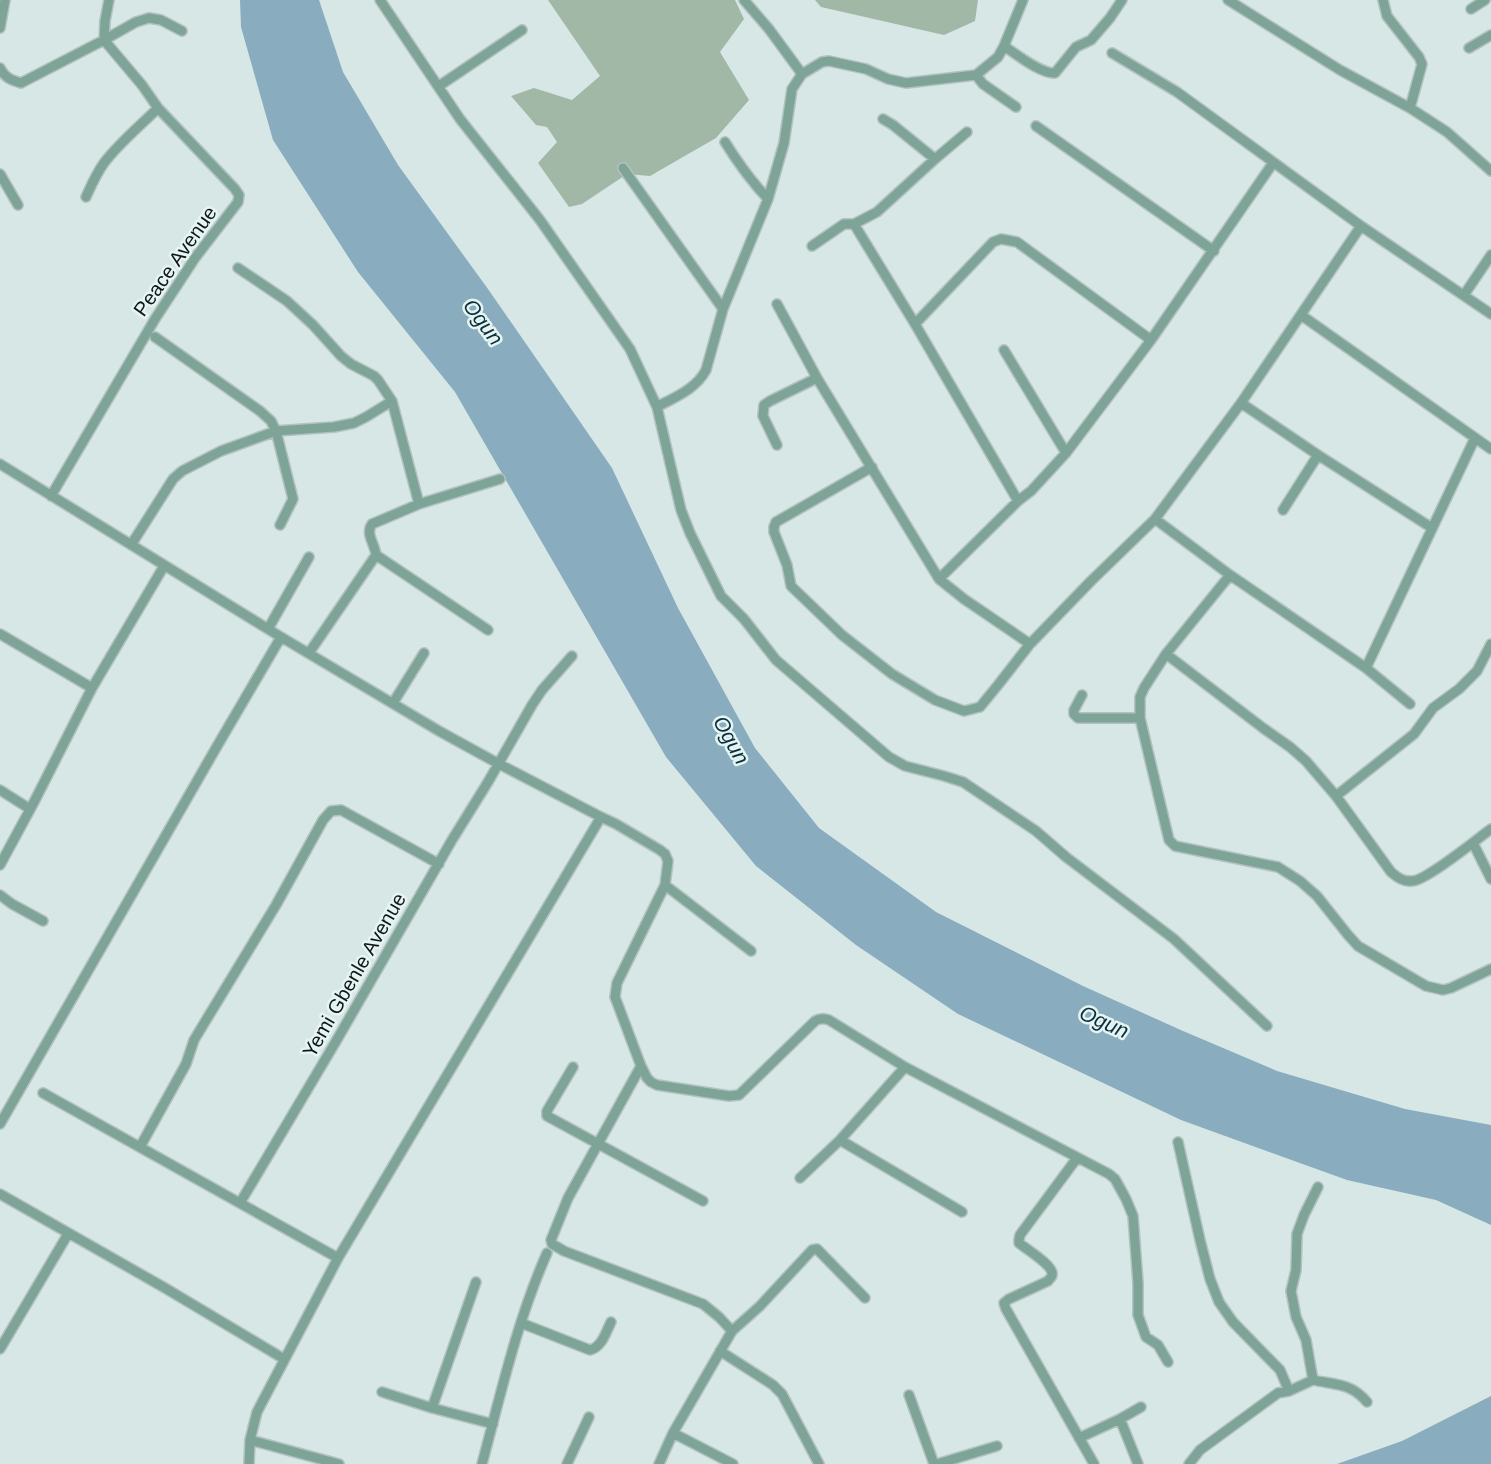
<svg xmlns="http://www.w3.org/2000/svg" width="1491" height="1464" font-family="Helvetica,sans-serif">
<rect width="100%" height="100%" fill="#d7e7e6"/>
<path fill="#a1b8a6" d="M548 0H735L744 19 720 52 749 100 716 138 650 176 627 174 582 204 569 207 538 163 557 142 547 127 536 125 511 96 534 88 572 100 600 76Z
M815 0H978L975 21 944 35 821 7Z"/>
<path fill="#89adbe" d="M240 0H319L343 72 398 165 488 289 612 468 678 608 755 748 819 828 936 912 1083 986 1183 1031 1277 1071 1405 1109 1491 1125V1225L1436 1200 1347 1180 1181 1120 958 1014 856 945 756 866 666 757 455 392 358 272 273 140 241 27Z
M1491 1396V1464H1337L1402 1441Z"/>
<g fill="none" stroke-linecap="round" stroke-linejoin="round">
<g stroke="#b3c1c1" stroke-width="12">
<path id="minor" d="M380 0 460 119 540 220 630 349 657 407 681 510 690 533 721 596 744 619 776 660 889 757 905 766 944 776 963 782 1036 831 1066 857 1174 939 1267 1026
M744 0 769 29 802 74
M1228 0 1340 70 1410 108 1447 132 1491 171
M1383 0 1387 16 1419 57 1422 64 1410 108
M1471 9 1485 0
M0 28 5 0
M1004 46C1016 54 1041 74 1055 73L1076 47 1091 40 1110 18 1122 0
M1469 48 1491 35
M1112 53 1177 92 1361 226 1491 314
M0 68C5 78 11 80 21 83L104 40 136 22 149 18 161 20 182 31
M976 75 983 84 1016 107
M439 86 522 30
M883 119 893 125 935 159
M1036 126 1214 251
M725 142C738 163 751 181 768 199
M623 168 723 309
M0 174 18 205
M86 197C91 186 96 174 104 163 119 143 140 126 158 108
M854 224 915 324 1018 501
M812 246 844 224H854L877 212 935 159 967 132
M238 268 287 301 313 325 341 356 351 364 374 376 378 380 392 401 419 504
M1464 295 1491 255
M777 304 817 378 939 579 964 599 1030 644
M1301 315 1491 449
M915 324 993 242 1001 239 1017 242 1151 340
M155 337 260 411 271 421 276 431 293 499 280 525
M1004 350 1066 453
M1241 403 1318 455 1432 528
M657 407C675 397 696 389 706 370L723 309 768 199 784 143 792 89 802 74 822 62 829 61 866 69 888 79 906 83 976 75 998 57 1004 46 1023 0
M777 445 763 416 764 405 770 401 817 378
M0 464 281 637 439 731 499 764 601 817 338 1258 257 1412 250 1440 249 1464
M872 467 776 522 774 527V532L787 565 791 586 842 635 892 674 935 700 964 711 980 707 998 685 1030 644 1091 581 1155 519 1241 403 1361 226
M51 496 155 319 195 258 238 202 239 195 235 189 158 108 142 85 104 40 105 21 109 0
M1283 510 1318 455
M1155 519 1230 575 1366 668 1410 704
M131 545 173 479 182 471 221 451 276 431 334 427 354 423 366 417 392 401
M376 555 488 630
M1230 575 1166 654 1144 688 1140 697V718L1169 840 1175 846 1278 867 1300 881 1317 896 1348 935 1358 946 1426 986 1443 990 1451 988 1491 969
M939 579 1018 501 1031 491 1066 453 1151 340 1273 163
M268 629 309 557
M0 634 92 688
M309 653 376 555C375 544 365 534 372 524L419 504 500 479
M1166 654 1263 728 1290 747 1306 761 1336 796 1391 872C1397 877 1403 882 1412 881 1426 881 1477 839 1491 829
M1366 668 1475 438
M1082 695 1074 710V714L1078 718H1140
M393 703 424 653
M0 790 30 809
M1336 796 1414 734 1433 708 1459 689 1477 671 1491 644
M601 817 616 824 660 850 665 854 668 861 665 885 617 983 615 997 641 1066 647 1078 651 1082 657 1085 729 1096 739 1095 815 1021C820 1018 824 1018 829 1020L905 1067 1109 1174 1115 1179 1126 1199 1133 1216 1138 1283V1315L1146 1337 1158 1345 1168 1362
M1473 843 1491 879
M0 865 33 804 92 688 164 566
M665 885 751 951
M0 895 12 904 43 921
M641 1066 568 1198 551 1240 552 1244 564 1251 703 1304 719 1317 732 1331
M573 1067 547 1111V1116L703 1201
M43 1093 338 1258
M0 1124 216 748 281 637
M840 1140 962 1212
M1178 1142 1200 1240 1210 1279 1219 1302 1233 1322 1280 1370 1289 1391
M140 1147 186 1064 194 1040 276 905 323 820 331 811 341 810 439 864
M1077 1158 1020 1235 1019 1240V1243C1026 1249 1051 1264 1052 1273 1053 1277 1050 1278 1048 1281L1009 1299 1004 1303 1006 1309 1094 1464
M800 1178 840 1140 905 1067
M0 1194 165 1288 284 1359
M240 1203 335 1043 452 840 488 782 532 705 542 690 572 656
M521 1323 590 1350C602 1347 606 1332 611 1322
M0 1349 68 1234
M720 1351 773 1385 782 1394 819 1464
M1313 1380C1336 1385 1351 1383 1367 1402
M382 1392 432 1408 493 1424
M909 1395 934 1464
M432 1408 476 1282
M1120 1419 1138 1464
M673 1433 733 1464
M1079 1438 1120 1419 1141 1407
M250 1440 339 1464
M482 1464C501 1393 517 1321 547 1253
M567 1464 589 1417
M659 1464 673 1433 732 1331 760 1306 812 1250 817 1249 865 1298
M937 1464 997 1446
M1189 1464 1200 1450 1278 1393 1289 1391 1313 1380 1306 1340 1296 1317 1291 1291 1296 1270 1297 1234 1304 1215 1318 1187"/>
</g>
<use href="#minor" stroke="#7da496" stroke-width="9"/>
</g>
<g text-anchor="middle" stroke-width="5" stroke-linejoin="round" paint-order="stroke">
<g font-size="20" fill="#111616" stroke="#e4f5f3">
<text transform="translate(175 261) rotate(-55)" y="7">Peace Avenue</text>
<text transform="translate(354 975) rotate(-60)" y="7">Yemi Gbenle Avenue</text>
</g>
<g font-size="21" font-style="italic" fill="#0d2f3c" stroke="#e4f5f3">
<text transform="translate(483 322) rotate(53)" y="7">Ogun</text>
<text transform="translate(731 740) rotate(61)" y="7">Ogun</text>
<text transform="translate(1104 1022) rotate(24)" y="7">Ogun</text>
</g>
</g>
</svg>
